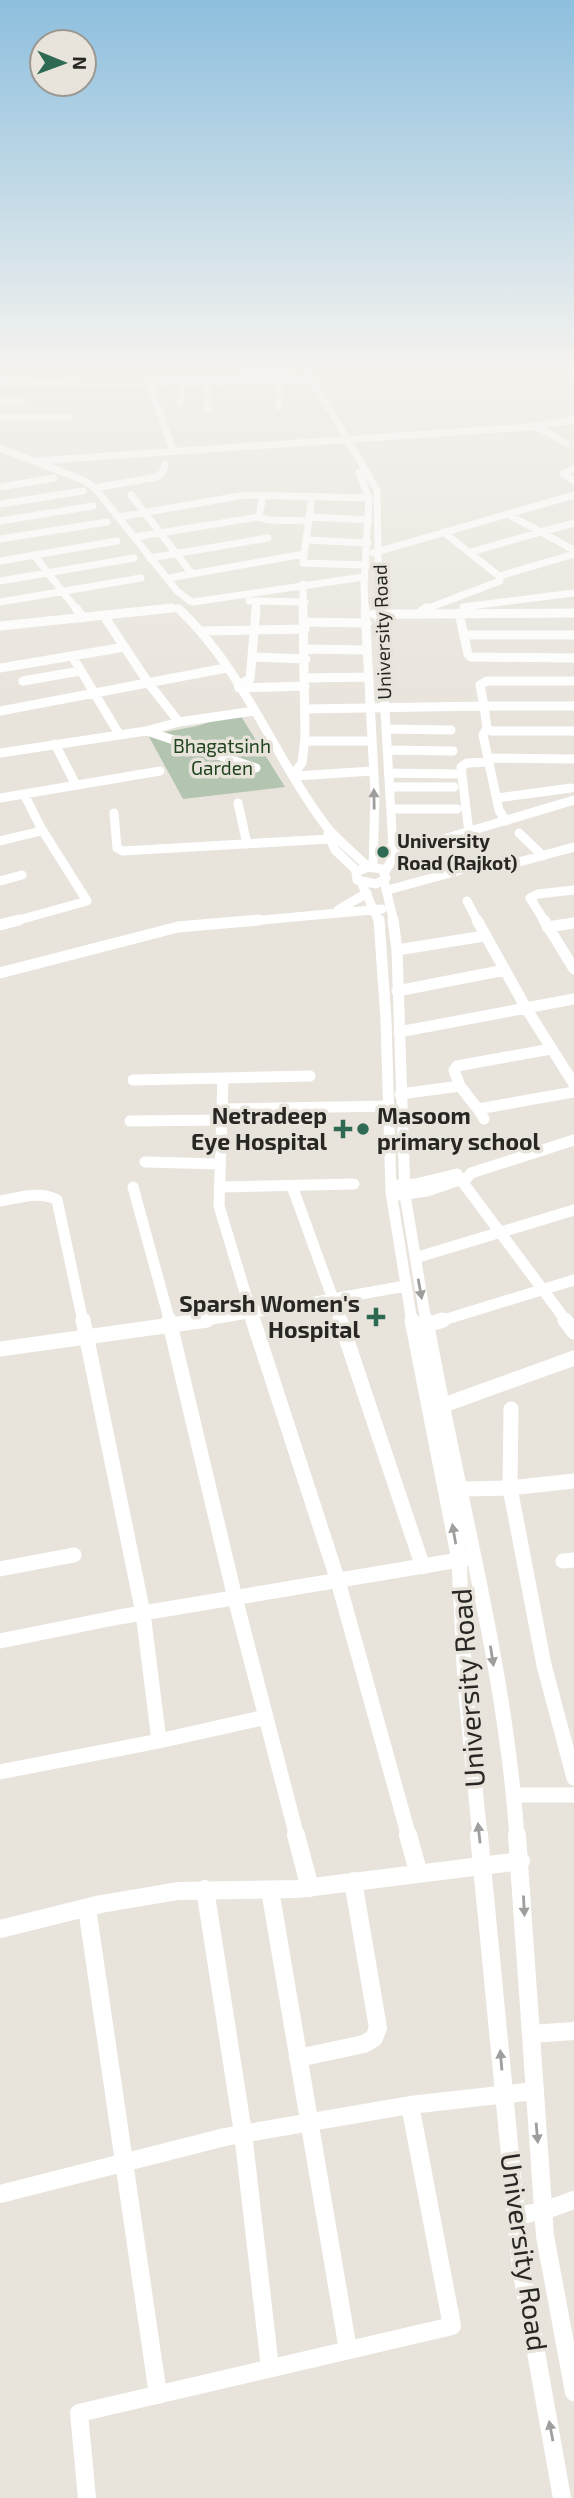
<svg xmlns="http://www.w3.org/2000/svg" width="574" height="2498" font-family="'Exo 2',sans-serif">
<rect width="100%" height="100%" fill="#e8e4dc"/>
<path fill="#b3c5b0" d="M239 713 285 787 183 799 148 735 197 726Z"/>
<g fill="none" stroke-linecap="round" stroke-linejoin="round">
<path stroke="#fff" stroke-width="7" d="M240 367 250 373 298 369
M305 367 377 490 379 610
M207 382 208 408
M0 383 150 385 173 451
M147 384 185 381
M0 401H22
M180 402 182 385 185 383 307 381
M279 407 280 381
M0 417H70
M537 427 566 443
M0 448 83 480 95 488 177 591 190 601
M34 461 529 427 574 420
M574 469 563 474 574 481
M359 472 369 498 364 584 365 610
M0 487 54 478
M95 488 157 477 163 472 165 464
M131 495 192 574
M312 496 303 563 366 565
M0 504 83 491
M507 514 541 532 574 523
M119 517 245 495 369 498
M259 517 268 520 309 521
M309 517 369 520
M0 521 93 506
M134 537 259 517 263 495
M0 539 107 522
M306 540 368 543
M471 552 541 532 574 550
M373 553 574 495
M34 555 77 610
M150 558 268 538
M0 561 117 541
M499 576 574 554
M169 578 304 554
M0 581 134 558
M303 584V610
M249 601 305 602
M0 602 141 578
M193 602 364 577
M463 607 574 593
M155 610 177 608
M256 610 257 601
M423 610 500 581 499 576 443 532"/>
<path stroke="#fff" stroke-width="9" d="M76 608 83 618
M256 608 252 657 306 659
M365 608 375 794 373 867
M379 608 393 848 391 861 385 872
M179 609C243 669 274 757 326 826 335 838 356 855 368 867
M459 613 468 654 471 657 574 658
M374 614H418L426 608
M420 614 574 613
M305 622 367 623
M0 626 172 608
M201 631 305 629
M464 635H574
M306 649 367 650
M72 656 119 734
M0 668 125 647
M306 678 369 677
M23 681 80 671
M574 681H487L480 685 484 706H574
M238 685 250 679 252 657
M239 688 305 686
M305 709 484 706 487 728 491 731H574
M0 711 226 668
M179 722 254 711
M487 728 483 735 499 810 506 821
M386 729 451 730
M147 731 256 768
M305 741H371
M55 744 76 785
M387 750 453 751
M0 753 146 731 179 722 149 684 104 616
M489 758 574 759
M294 773 302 763 305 737 303 608
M389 773 455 774
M296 776 373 771
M390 787H454
M0 798 160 771
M497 798 571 788
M238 803 247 844
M391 809H457
M114 813 117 848 123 851 329 839
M328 833 335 850 357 871
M469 833 461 767 467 763 490 762
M519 833 543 856
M0 841 37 832 41 828 24 794
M385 849 437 841 574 800
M368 867 382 869 386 878 376 884 357 880 356 872Z
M0 881 22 875
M384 881 394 922
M361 882 379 922
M388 890 490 862 504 866 574 847
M467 901 478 922
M338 910 367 893
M12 922 87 901 41 828
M240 922 382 909
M545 922 530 898 538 894 574 890"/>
<path stroke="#fff" stroke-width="11" d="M379 920 386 1020 391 1192 412 1322
M393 920 397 950 405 1195 426 1322
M477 920 526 1008 574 1084
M544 920 574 969
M0 925 19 920
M547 927 574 923
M397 950 484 936
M0 973 178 927 259 920
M397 991 505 970
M399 1032 574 999
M223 1078 219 1206 254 1322
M133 1080 310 1076
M400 1094 460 1086
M222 1109 389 1106
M478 1109 460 1086 454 1070 457 1066 551 1049
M484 1119 478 1109 574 1092
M130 1121 222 1120
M145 1162 220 1164
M461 1180 567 1322
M396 1185 416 1184 457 1174
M292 1186 333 1299 405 1286
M133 1187 170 1322
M219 1187 354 1184
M399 1195 427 1191 468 1177 471 1173 574 1140
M0 1201C18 1198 41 1190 57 1200L83 1322
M415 1258 574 1210
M194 1322 333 1299 341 1322
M437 1322 574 1280"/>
<path stroke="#fff" stroke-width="15" d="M83 1320 143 1613 159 1741 266 1717
M169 1320 235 1598 297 1837
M253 1320 338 1581 409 1837
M340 1320 423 1567
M412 1320 459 1560 465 1685 480 1837
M426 1320C456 1492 505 1662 517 1837
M565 1320 574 1332
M427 1325 443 1320
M0 1349 207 1320
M444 1405 574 1358
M511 1409 510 1488 544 1665 574 1778
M463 1489 510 1488 574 1481
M563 1561 574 1560
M0 1569 74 1555
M0 1641 119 1617 465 1559
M0 1772 159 1741
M514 1795H574"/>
<path stroke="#fff" stroke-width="18" d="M296 1835 310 1888
M408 1835 418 1871
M479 1835 521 2268 562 2498
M517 1835 545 2236 574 2392
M205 1889 243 2133 270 2368
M270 1890 348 2350
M87 1908 158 2395
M0 1929 101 1904 178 1891 297 1889 521 1861
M531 2034 574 2031
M298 2058 364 2044 374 2038 378 2028 353 1881
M0 2194 225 2137 410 2105 534 2091
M515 2216 543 2211 574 2200
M87 2498 79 2413 452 2326 410 2105"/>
</g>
<defs><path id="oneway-solid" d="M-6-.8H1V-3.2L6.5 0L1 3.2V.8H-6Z" transform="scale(1.75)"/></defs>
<g fill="#9e9e9c">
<use href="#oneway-solid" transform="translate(374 799) rotate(-91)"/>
<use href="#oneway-solid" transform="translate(420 1289) rotate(80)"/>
<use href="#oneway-solid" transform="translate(454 1534) rotate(-100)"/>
<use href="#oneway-solid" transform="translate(492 1656) rotate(81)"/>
<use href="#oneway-solid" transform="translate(479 1833) rotate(-96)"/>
<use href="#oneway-solid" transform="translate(524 1906) rotate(87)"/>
<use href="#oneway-solid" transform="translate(501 2060) rotate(-95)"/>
<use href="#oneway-solid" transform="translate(537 2133) rotate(85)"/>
<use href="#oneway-solid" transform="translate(551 2431) rotate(-101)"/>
</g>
<linearGradient id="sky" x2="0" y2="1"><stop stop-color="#8dbfde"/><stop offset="0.51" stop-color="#f5f3ef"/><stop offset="1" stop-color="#f5f3ef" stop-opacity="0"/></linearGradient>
<rect width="574" height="717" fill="url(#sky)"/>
<g fill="#2e6953" stroke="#e8e4dc" stroke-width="2.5">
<circle cx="383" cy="852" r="7"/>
<path d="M339.5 1118.5h7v7h7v7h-7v7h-7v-7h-7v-7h7z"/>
<circle cx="363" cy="1129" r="7"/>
<path d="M372.5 1306.5h7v7h7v7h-7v7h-7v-7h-7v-7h7z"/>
</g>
<g text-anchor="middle" stroke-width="7" stroke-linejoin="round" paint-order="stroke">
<g font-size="19" fill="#282724" stroke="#e8e4dc">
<text transform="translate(382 632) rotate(-92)" y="7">University Road</text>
</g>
<g font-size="19" fill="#21441e" stroke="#e8e4dc">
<text x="222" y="753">Bhagatsinh<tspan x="222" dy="22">Garden</tspan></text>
</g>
<g font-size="19" font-weight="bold" fill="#282724" stroke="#e8e4dc" text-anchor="start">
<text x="397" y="848">University<tspan x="397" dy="22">Road (Rajkot)</tspan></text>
</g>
<g font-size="23" font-weight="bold" fill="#282724" stroke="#e8e4dc" text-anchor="end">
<text x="327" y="1124">Netradeep<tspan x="327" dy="26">Eye Hospital</tspan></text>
<text x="377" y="1124" text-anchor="start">Masoom<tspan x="377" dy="26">primary school</tspan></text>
<text x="360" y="1312">Sparsh Women's<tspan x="360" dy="26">Hospital</tspan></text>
</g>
<g font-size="28" fill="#282724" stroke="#e8e4dc">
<text transform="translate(468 1688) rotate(-94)" y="10">University Road</text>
<text transform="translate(524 2252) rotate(82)" y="10">University Road</text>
</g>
</g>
<g transform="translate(63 63) rotate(91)"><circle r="33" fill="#e8e4dc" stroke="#9b9892" stroke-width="2"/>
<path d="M0-5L12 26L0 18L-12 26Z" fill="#2e6953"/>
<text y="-10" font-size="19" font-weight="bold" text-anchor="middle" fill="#282724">N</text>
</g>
</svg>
